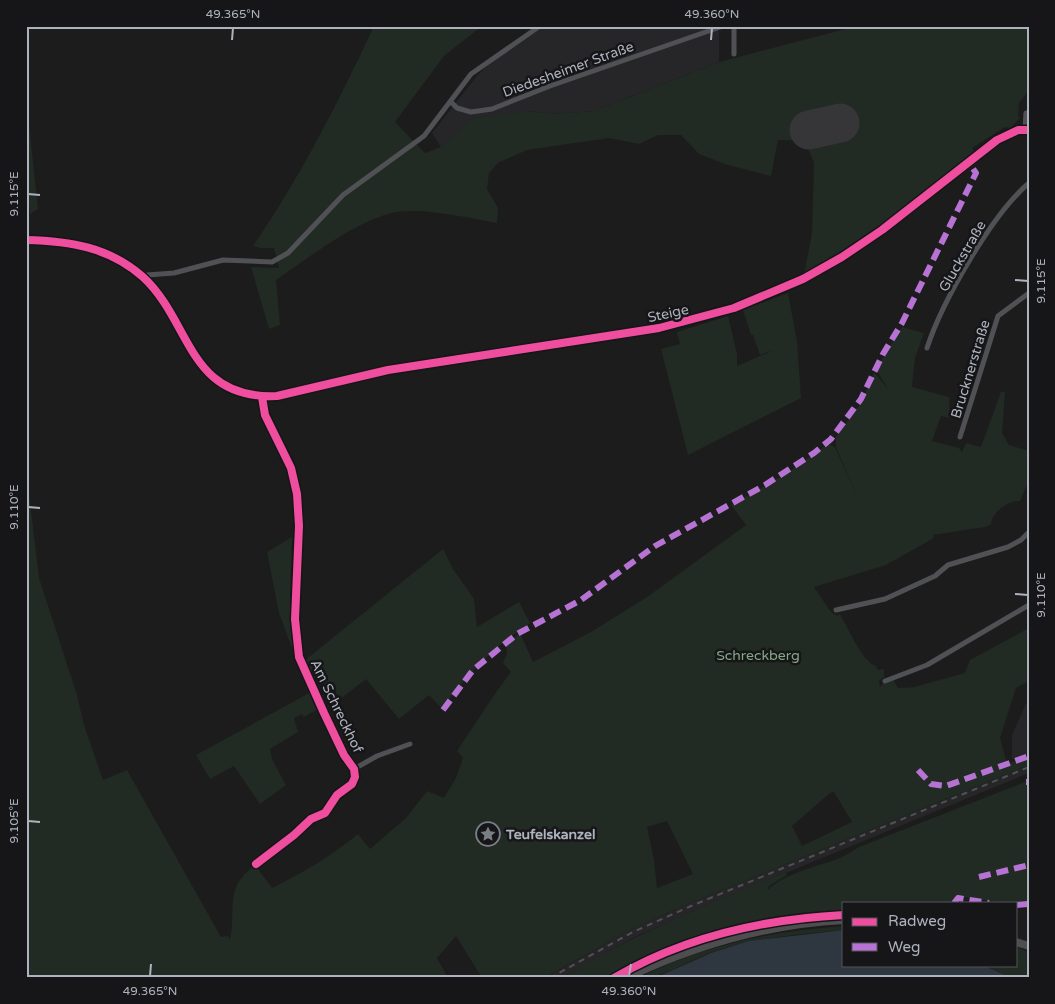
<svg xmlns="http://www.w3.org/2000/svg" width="1055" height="1004" font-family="'Varela Round',sans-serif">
<rect width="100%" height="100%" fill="#1c1c1c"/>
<path fill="#262628" d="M545 26H719V62L594 111 555 114 527 111 453 137 441 147 432 133 477 76 492 61Z
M1029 697V753L1012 759V735Z
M1029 765V773L693 911 633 938 561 978H545L630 930 690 903Z"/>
<path fill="#212a23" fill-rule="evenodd" d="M374 26H482L444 56 395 122 425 153 441 147 472 119 527 111 555 114 594 111 719 62 857 26H1029V90L1019 103 1018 116 1020 118 1010 128 1005 127 972 148 974 151 965 162 882 230 804 275 812 233 814 163 805 141 778 140 771 176 725 164 699 154 681 135H658L639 144 609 138 527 150 498 163 489 173 487 189 498 208 497 223C468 218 426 208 397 212 360 218 308 258 276 280L280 325 269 329 251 267 279 268 274 248H260L253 246C301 176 338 103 374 26Z
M26 95 38 209 30 214 26 162Z
M788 293 797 341 801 398 688 455 661 349 680 344 677 332 728 316 737 354V366L774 350 760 355 753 335H751L743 310Z
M902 327 924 333 915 358 912 387 949 397 950 418 941 416 932 441 959 448 962 452 966 443 981 447 1001 392H1005L1002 433 1009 445 1029 451V480L1020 501C1008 501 992 512 991 524L985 527 933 535 934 538 886 565 814 587 830 611 837 616 840 614C847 626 863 663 876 666L878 670 884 669V677L879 681 880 687 885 681 892 678 898 688 914 687 965 673 970 660 1029 628V681L1016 688 1000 738 1007 764 1029 756V765L690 903 630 930 544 978H482L456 936 437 958 448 978H26V467L39 578 77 695 84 725 103 780 127 770 221 937 228 936 230 940C237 908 223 889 255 865L272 888C303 873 331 856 358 834L370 849 406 818 427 791 444 798 456 778 463 758 457 751C475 725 491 698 511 672L503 663 507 653 506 644 520 633 533 662 591 632 647 597 746 525 731 505 784 475 828 444 835 447 857 497 836 447V437L861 403 874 372 888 389 876 369ZM834 792 852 822 802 846 792 826 830 793ZM667 821 693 874 657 888 654 860 647 827Z
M292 537 290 605 296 659 279 613 267 552Z
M443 549 453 569 474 599 477 627 519 602 530 623C494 647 467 674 442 709L429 695 399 719 366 679 340 699 333 688 315 679 304 661Z
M311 692 318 709 304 717 302 714 294 718 298 732 270 749 272 759 286 785 260 804 234 766 210 779 196 755Z
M1025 782 1029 789V902L1005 903 957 896 951 903H844V913L769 920 710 934 676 947 611 978H561C632 935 709 903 786 872L787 875 769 886 767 891C781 875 814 867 835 860 843 857 851 852 859 847Z
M844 926V930C799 934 752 938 710 953 685 962 665 978 638 978 704 945 771 931 844 926Z
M1016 947 1029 952V978H1012L982 965H1016Z"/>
<path fill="#2e373f" d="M844 930V965H982L1012 978H655L711 953 749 941Z"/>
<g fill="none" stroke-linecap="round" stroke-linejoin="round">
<path stroke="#363638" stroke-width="39" d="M809 130 840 123"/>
<path stroke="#505155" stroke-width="5" d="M734 26V54
M451 102 457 108 471 112 492 109 550 86 723 26
M1025 129 1026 113 1029 112
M143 278 147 275 174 273 223 260 272 262 288 253 343 195 424 136 471 74 540 26
M927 348C942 302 992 214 1029 183
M960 437 998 316 1029 293
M836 610 885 599 935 576 948 565 1008 547 1021 540 1029 532
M885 681 927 665 1029 605
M354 769 377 756 410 744
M256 864 294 835 311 819 325 813 337 795 352 784 355 777 354 769 344 755 324 713 299 657 295 619 299 526 297 494 291 468 265 415 262 397"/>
<path stroke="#4e4f53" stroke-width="8" d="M26 240C70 241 109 247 143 277 192 322 187 400 277 396L388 370 659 328 734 308 803 279 842 257 882 230 997 140 1018 130H1029"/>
<path stroke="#4e4e51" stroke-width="8" d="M1016 942 1029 946
M626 978C695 945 767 924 844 920"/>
<path stroke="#505154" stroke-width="2" stroke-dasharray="6 5" stroke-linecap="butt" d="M550 978 631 933 691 906 1029 767"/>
<path stroke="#b673d3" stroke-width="6" stroke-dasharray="12 6" stroke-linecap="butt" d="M443 710 473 670 517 634 581 600 655 546 765 485 814 453 831 439 861 399 883 354 902 323 976 173 969 163
M918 770 931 784 946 786 1029 756
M1029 779V785
M979 877 1029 865
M954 903 958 898 989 903
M1016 905 1029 904"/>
<g stroke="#161618" stroke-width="11">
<path id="cycleway" d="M26 240C70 241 109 247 143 277 192 322 187 400 277 396L388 370 659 328 734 308 803 279 842 257 882 230 997 140 1018 130H1029
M256 864 294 835 311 819 325 813 337 795 352 784 355 777 354 769 344 755 324 713 299 657 295 619 299 526 297 494 291 468 265 415 262 397
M614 978C684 937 764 919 844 915"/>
</g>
<use href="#cycleway" stroke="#ef4d9e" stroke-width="8"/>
</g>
<path fill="none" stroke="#adb2bd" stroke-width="2" d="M232 40 233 28M711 40 712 28M28 194 40 195M1015 280 1028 281M28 507 40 508M1015 594 1028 595M28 821 40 822M150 976 151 964M629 976 631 964"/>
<defs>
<g id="sight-ring" transform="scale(1.25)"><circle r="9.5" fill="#161618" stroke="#7a7e85" stroke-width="1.5"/><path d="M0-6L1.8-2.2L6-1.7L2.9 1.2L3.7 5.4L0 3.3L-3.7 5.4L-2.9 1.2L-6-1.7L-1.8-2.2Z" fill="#7a7e85"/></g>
</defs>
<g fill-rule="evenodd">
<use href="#sight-ring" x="488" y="834"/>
</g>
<g text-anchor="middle" stroke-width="5" stroke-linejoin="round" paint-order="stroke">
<g font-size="14" fill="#adb2bd" stroke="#161618">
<text transform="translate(568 69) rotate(-20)" y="5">Diedesheimer Straße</text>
<text transform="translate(962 256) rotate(-60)" y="5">Gluckstraße</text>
<text transform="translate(668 313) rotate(-12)" y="5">Steige</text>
<text transform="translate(970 369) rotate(-73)" y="5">Brucknerstraße</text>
<text transform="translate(337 706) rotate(64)" y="5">Am Schreckhof</text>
</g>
<g font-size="14" fill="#84a886" stroke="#161618">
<text x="758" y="660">Schreckberg</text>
</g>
<g font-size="14" font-weight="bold" fill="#adb2bd" stroke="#161618" text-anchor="start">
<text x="506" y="839">Teufelskanzel</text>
</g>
</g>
<rect width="1055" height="1004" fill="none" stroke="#161618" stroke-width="55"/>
<rect x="842" y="902" width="175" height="65" fill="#161618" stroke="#52545a"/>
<rect x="852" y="918" width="25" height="8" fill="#ef4d9e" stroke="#52545a"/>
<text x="888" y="926" font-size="15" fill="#adb2bd">Radweg</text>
<rect x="852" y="943" width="25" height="8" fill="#b673d3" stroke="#52545a"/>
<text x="888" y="952" font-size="15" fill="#adb2bd">Weg</text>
<rect x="28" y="28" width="1000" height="948" fill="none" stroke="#adb2bd" stroke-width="2"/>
<g font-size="12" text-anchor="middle" fill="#adb2bd">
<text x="233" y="18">49.365°N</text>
<text x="712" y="18">49.360°N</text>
<text transform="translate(14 194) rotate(-90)" y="4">9.115°E</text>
<text transform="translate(1041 281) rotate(-90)" y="4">9.115°E</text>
<text transform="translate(14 507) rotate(-90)" y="4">9.110°E</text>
<text transform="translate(1041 595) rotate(-90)" y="4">9.110°E</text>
<text transform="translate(14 821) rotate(-90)" y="4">9.105°E</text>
<text x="150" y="995">49.365°N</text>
<text x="629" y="995">49.360°N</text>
</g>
</svg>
